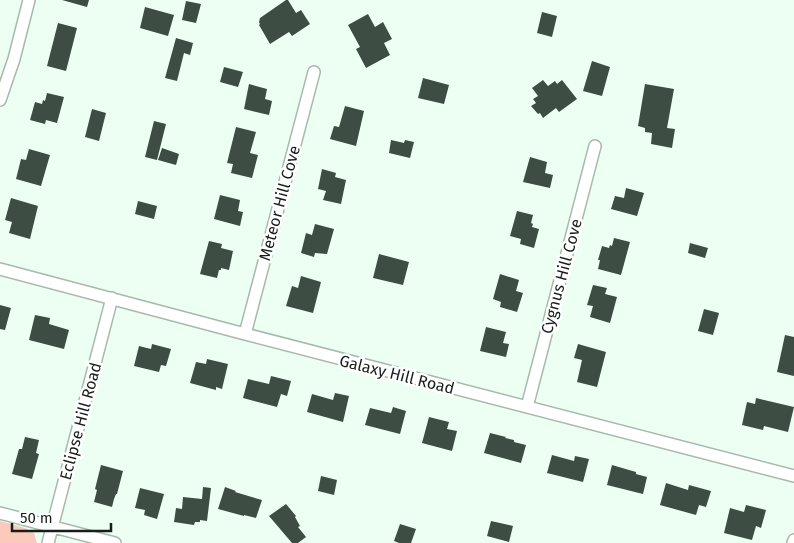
<svg xmlns="http://www.w3.org/2000/svg" width="794" height="543" font-family="'Fira Sans',sans-serif">
<rect width="100%" height="100%" fill="#edfff3"/>
<path fill="#fccabd" d="M0 521 25 528 34 533 37 543H0Z"/>
<path fill="#3e4d43" d="M62 0H89L87 7Z
M286 0H288L296 13 301 10 310 24 292 36 289 32 270 44 259 25 260 24 259 22 260 18Z
M186 1 201 4 196 23 182 20Z
M145 7 174 15 168 36 140 28Z
M542 12 557 16 552 37 537 33Z
M368 14 375 27 383 22 392 39 384 43 390 55 366 68 356 49 360 47 348 25Z
M58 23 77 28 66 71 47 66Z
M176 38 193 43 190 55 184 53 177 81 165 78Z
M592 61 610 67 602 96 583 91Z
M224 67 243 72 238 87 220 82Z
M423 78 449 85 444 104 418 98Z
M543 80 548 86 555 81 557 84 562 80 577 99 559 112 556 108 543 118 540 113 538 114 531 106 536 103 533 99 538 96 532 88Z
M249 84 267 89 265 99 272 101 269 115 244 109Z
M645 84 674 89 667 128 675 129 672 148 651 144 652 133 645 132V128L638 126Z
M47 93 64 97 57 123 46 120 45 124 30 120 35 102 42 104 43 100 45 101Z
M345 106 364 111 356 146 330 139 334 126 339 127Z
M92 109 106 113 99 141 85 137Z
M154 121 166 124 157 160 145 157Z
M236 127 256 132 250 153 258 155 252 178 231 173 233 164 227 163Z
M391 140 404 143 405 140 414 142 410 158 389 153Z
M162 148 179 154 176 165 158 160Z
M29 149 50 155 41 186 16 179 21 159 26 160Z
M530 157 547 162 545 173 553 175 550 188 523 182Z
M322 169 336 173 335 177 346 180 341 204 323 200 326 191 318 189Z
M626 188 644 193 637 216 611 209 615 196 624 198Z
M220 195 240 200 238 211 243 212 240 226 214 219Z
M11 198 38 206 30 239 9 233 12 222 5 220Z
M138 201 157 206 154 219 135 214Z
M517 211 533 215 531 223 533 224 532 227 539 229 534 248 520 244 521 239 510 236Z
M315 224 334 229 327 254 315 253 314 257 301 253 306 233 312 235Z
M614 238 630 242 621 275 598 269 600 260H598L602 246 609 248 610 245 612 246Z
M209 241 222 244 221 248 233 251 229 270 221 268V270H219L217 278 200 274Z
M690 243 708 248 705 258 688 253Z
M379 254 409 262 403 285 373 278Z
M500 274 519 280 516 291 523 293 517 312 500 307 501 302 493 299Z
M301 276 321 282 313 313 286 306 292 286 298 288Z
M593 285 607 288 605 294 617 297 610 323 590 317 593 306 587 305Z
M0 305 11 308 5 330 0 329Z
M704 309 719 313 713 335 698 331Z
M35 315 50 318 49 324 69 330 64 349 29 340Z
M486 327 506 332 503 343 509 344 506 357 480 351Z
M785 335 794 337V376L777 372Z
M152 344 171 349 166 366 161 365 159 372 134 366 139 346 151 349Z
M578 344 606 352 597 387 577 382 582 360 574 358Z
M207 359 228 364 222 389 216 387V390L190 383 196 362 206 364Z
M271 376 291 381 287 396 281 394 277 407 243 398 248 379 269 384Z
M335 393 349 396 343 422 307 412 312 394 333 400Z
M756 398 794 407 788 432 764 426 763 430 742 425 747 402 755 404Z
M393 407 406 411 400 434 365 425 370 408 391 413Z
M429 417 449 422 447 429 457 431 452 451 422 443Z
M490 433 506 437 505 438 514 440V442L526 445 521 463 484 453Z
M25 437 39 440 36 453 39 454 32 479 12 474 19 449H22Z
M552 455 574 461 575 456 589 459 583 482 547 473Z
M101 465 123 471 117 494H116L114 499 112 507 94 502 97 490 95 489Z
M612 465 636 472V474L647 477 643 494 607 485Z
M321 476 337 480 334 495 318 491Z
M666 483 688 490 689 485 711 491 706 507 699 505 696 515 660 505Z
M203 487 211 488 207 521 200 520V522H195L194 525 174 522 176 508 182 509 183 497 202 499Z
M225 487 236 491 235 492 262 500 256 518 244 515V516L218 509Z
M140 488 164 494 157 519 144 515 145 510 135 508Z
M286 504 296 516 295 517 300 526 298 527 306 537 298 543H292L269 516Z
M746 505 766 510 761 528 756 526 752 540 724 533 730 508 744 512Z
M491 521 513 526 509 542 487 536Z
M400 524 416 529 411 543H399L394 541Z"/>
<g fill="none" stroke-linecap="round" stroke-linejoin="round">
<g stroke="#a7b8ad" stroke-width="14">
<path id="minor" d="M0 100 14 59 29 0
M0 269 245 334 794 476
M245 334 314 72
M527 407 595 146
M0 513 115 543
M48 543 112 298
M793 543 794 540"/>
</g>
<use href="#minor" stroke="#fff" stroke-width="11"/>
</g>
<g text-anchor="middle" stroke-width="5" stroke-linejoin="round" paint-order="stroke">
<g font-size="16" fill="#171e1a" stroke="#fff">
<text transform="translate(279 203) rotate(-75)" y="6">Meteor Hill Cove</text>
<text transform="translate(561 276) rotate(-75)" y="6">Cygnus Hill Cove</text>
<text transform="translate(397 374) rotate(14)" y="6">Galaxy Hill Road</text>
<text transform="translate(80 421) rotate(-75)" y="6">Eclipse Hill Road</text>
</g>
</g>
<path d="M12 523v8h99v-8" fill="none" stroke="#171e1a" stroke-width="2.5"/>
<text x="20" y="523" font-size="15" fill="#171e1a" stroke="#ffffff" stroke-width="4" paint-order="stroke">50 m</text>
</svg>
